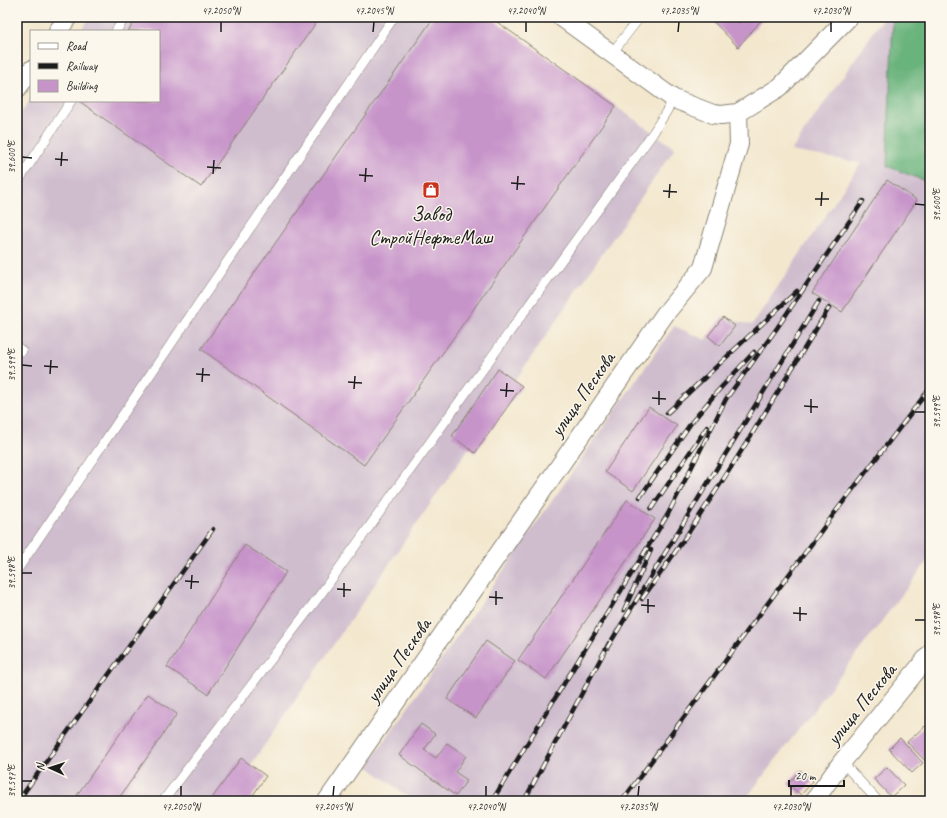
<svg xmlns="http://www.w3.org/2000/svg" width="947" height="818" font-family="Caveat,sans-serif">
<rect width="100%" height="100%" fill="#fbf7ec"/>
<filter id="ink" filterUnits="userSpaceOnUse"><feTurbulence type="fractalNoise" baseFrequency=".025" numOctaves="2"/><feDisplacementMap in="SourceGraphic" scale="8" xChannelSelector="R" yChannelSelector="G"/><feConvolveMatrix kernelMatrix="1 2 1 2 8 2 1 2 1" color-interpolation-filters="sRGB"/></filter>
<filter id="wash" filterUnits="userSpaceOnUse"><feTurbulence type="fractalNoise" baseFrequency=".012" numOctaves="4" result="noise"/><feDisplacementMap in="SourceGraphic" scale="16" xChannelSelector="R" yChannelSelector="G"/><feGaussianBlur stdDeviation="0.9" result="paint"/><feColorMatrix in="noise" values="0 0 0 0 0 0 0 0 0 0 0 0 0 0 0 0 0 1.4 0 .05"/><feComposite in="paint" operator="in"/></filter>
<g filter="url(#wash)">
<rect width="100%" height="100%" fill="#f3e7cd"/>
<path fill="#cfbdce" d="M91 17H489L675 148 226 801H17V118L31 99V101H159V31H80Z
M884 17H930V558L744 801H414L367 766 674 326 706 340 723 318 752 325 861 163 791 151Z"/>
<path fill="#69b37b" stroke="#42684c" d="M893 17H930V183L887 166Z"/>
<g id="blocks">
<path fill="#c794ca" d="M138 17H320L201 187 79 101H159V31H128Z
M434 17H490L616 106 364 465 201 349Z
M709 17H734L739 23 744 17H764L738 47Z
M887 180 917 200 842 312 812 293Z
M723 317 735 326 720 346 708 336Z
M498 369 522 386 475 453 452 436Z
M649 407 677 426 633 491 605 472Z
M627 500 655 519 546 679 518 660Z
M245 545 286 572 208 694 167 667Z
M486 641 515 661 476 718 447 699Z
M148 694 177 714 117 801H86L77 795Z
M421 724 435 734 424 750 436 758 447 743 466 756 455 772 467 780 456 796 399 755Z
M925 726 930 731V760L927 763 907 742Z
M900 738 923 763 912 773 889 749Z
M241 758 266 776 249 801H210Z
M887 767 904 785 891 797 874 779Z
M800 770 813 781 801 795 788 784Z"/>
</g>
</g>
<g filter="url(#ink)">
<use href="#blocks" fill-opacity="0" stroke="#888274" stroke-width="1"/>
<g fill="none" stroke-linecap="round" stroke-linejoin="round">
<g stroke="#888274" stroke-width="10">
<path id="lane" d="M116 31 125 17
M612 53 640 17
M17 183 71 101
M17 347 22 351
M17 570 394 17
M842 762 878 801
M163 801 320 595 653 133 674 99"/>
</g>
<g stroke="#888274" stroke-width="20">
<path id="street" d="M561 17 674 99 713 114 721 115 738 113
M58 31 68 17
M17 89 31 70
M327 801 665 314 703 268 739 144 738 113 780 87 849 17
M814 801 842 762 930 654"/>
</g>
<use href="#lane" stroke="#fff" stroke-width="9"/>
<use href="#street" stroke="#fff" stroke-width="18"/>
<g stroke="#1c1c1c" stroke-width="4.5">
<path id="rail" d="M667 413 797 291
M640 497 691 423 716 393 754 352
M651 509 707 427
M642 599C710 506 769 406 829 308
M624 610 651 550
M607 648 819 301
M18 801 213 529
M492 801 668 514 726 399 777 328 863 201
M524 801 609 643
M622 801 824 527 930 388"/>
</g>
<use href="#rail" stroke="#fbf7ec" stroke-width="3" stroke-dasharray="9" stroke-linecap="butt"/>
</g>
</g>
<path fill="none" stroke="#1c1c1c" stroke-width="1.5" d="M221 32V22M373 32 374 22M526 32V22M678 32 679 22M831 32V22M22 157 32 158M55 159 68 160M61 166 62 152M207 167 221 168M213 174 214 160M359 175 373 176M365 182 366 168M511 183 525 184M517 190 518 176M663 191 677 192M669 198 670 184M815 199H829M915 204 925 205M821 206 822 192M22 365 32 366M44 366 58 367M50 374 51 360M196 374 210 375M202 382 203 368M348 382 362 383M354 389 355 376M500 390 514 391M506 397 507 383M652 398 666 399M659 405V391M804 406 818 407M915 412H925M811 413V399M22 573H32M185 581 199 582M191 589 192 575M337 589 351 590M344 597V583M489 597 503 598M496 605V591M641 605 655 606M648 613V599M793 613 807 614M915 620H925M800 621V607M22 781H32M181 796V786M333 796 334 786M486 796V786M638 796 639 786M791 796V786"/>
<defs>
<g id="shop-square" transform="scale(0.9)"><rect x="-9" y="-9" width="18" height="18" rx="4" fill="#c8321e" stroke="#fbf7ec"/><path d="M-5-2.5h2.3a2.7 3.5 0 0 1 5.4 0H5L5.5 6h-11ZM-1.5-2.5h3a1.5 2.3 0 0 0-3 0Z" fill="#fff"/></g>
</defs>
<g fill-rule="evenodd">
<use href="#shop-square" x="431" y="190"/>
</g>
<g text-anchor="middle" stroke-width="3" stroke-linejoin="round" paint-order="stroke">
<g font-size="20" fill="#1c1c1c" stroke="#fbf7ec">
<text x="431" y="221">Завод<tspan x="431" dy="23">СтройНефтеМаш</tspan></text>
</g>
<g font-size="20" fill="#1c1c1c" stroke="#fbf7ec">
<text transform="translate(582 394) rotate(-55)" y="7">улица Пескова</text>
<text transform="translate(398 660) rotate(-55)" y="7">улица Пескова</text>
<text transform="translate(861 704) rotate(-51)" y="7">улица Пескова</text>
</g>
</g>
<rect width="947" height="818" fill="none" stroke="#fbf7ec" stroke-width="44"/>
<rect x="30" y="30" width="130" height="72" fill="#fbf7ec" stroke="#a29f99"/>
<rect x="38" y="43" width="20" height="6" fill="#ffffff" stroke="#a29f99"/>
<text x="66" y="50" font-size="12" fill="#1c1c1c">Road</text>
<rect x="38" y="63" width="20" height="6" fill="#1c1c1c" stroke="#a29f99"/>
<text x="66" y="70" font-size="12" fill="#1c1c1c">Railway</text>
<rect x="38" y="80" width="20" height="12" fill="#c794ca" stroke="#a29f99"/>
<text x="66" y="90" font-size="12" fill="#1c1c1c">Building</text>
<g transform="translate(50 768) rotate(273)" stroke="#fbf7ec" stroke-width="3" paint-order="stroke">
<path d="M0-3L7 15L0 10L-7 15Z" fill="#1c1c1c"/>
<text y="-6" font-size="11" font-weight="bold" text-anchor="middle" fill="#1c1c1c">N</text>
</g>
<path d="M789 780v6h55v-6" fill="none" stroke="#1c1c1c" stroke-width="2"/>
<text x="795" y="780" font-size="12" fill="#1c1c1c" stroke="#fbf7ec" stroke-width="3" paint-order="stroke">20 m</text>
<rect x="22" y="22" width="903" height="774" fill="none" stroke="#1c1c1c" stroke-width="1.5"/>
<g font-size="10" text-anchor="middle" fill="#1c1c1c">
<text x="221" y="14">47.2050°N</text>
<text x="374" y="14">47.2045°N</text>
<text x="526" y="14">47.2040°N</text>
<text x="679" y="14">47.2035°N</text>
<text x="831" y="14">47.2030°N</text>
<text transform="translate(11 157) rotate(-90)" y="4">39.600°E</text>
<text transform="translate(936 205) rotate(-90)" y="4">39.600°E</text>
<text transform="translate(11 365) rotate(-90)" y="4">39.599°E</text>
<text transform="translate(936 412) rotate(-90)" y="4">39.599°E</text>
<text transform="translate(11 573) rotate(-90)" y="4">39.598°E</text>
<text transform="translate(936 620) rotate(-90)" y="4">39.598°E</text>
<text transform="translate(11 781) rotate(-90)" y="4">39.597°E</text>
<text x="181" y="810">47.2050°N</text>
<text x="333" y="810">47.2045°N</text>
<text x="486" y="810">47.2040°N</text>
<text x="638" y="810">47.2035°N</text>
<text x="791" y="810">47.2030°N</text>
</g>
</svg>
